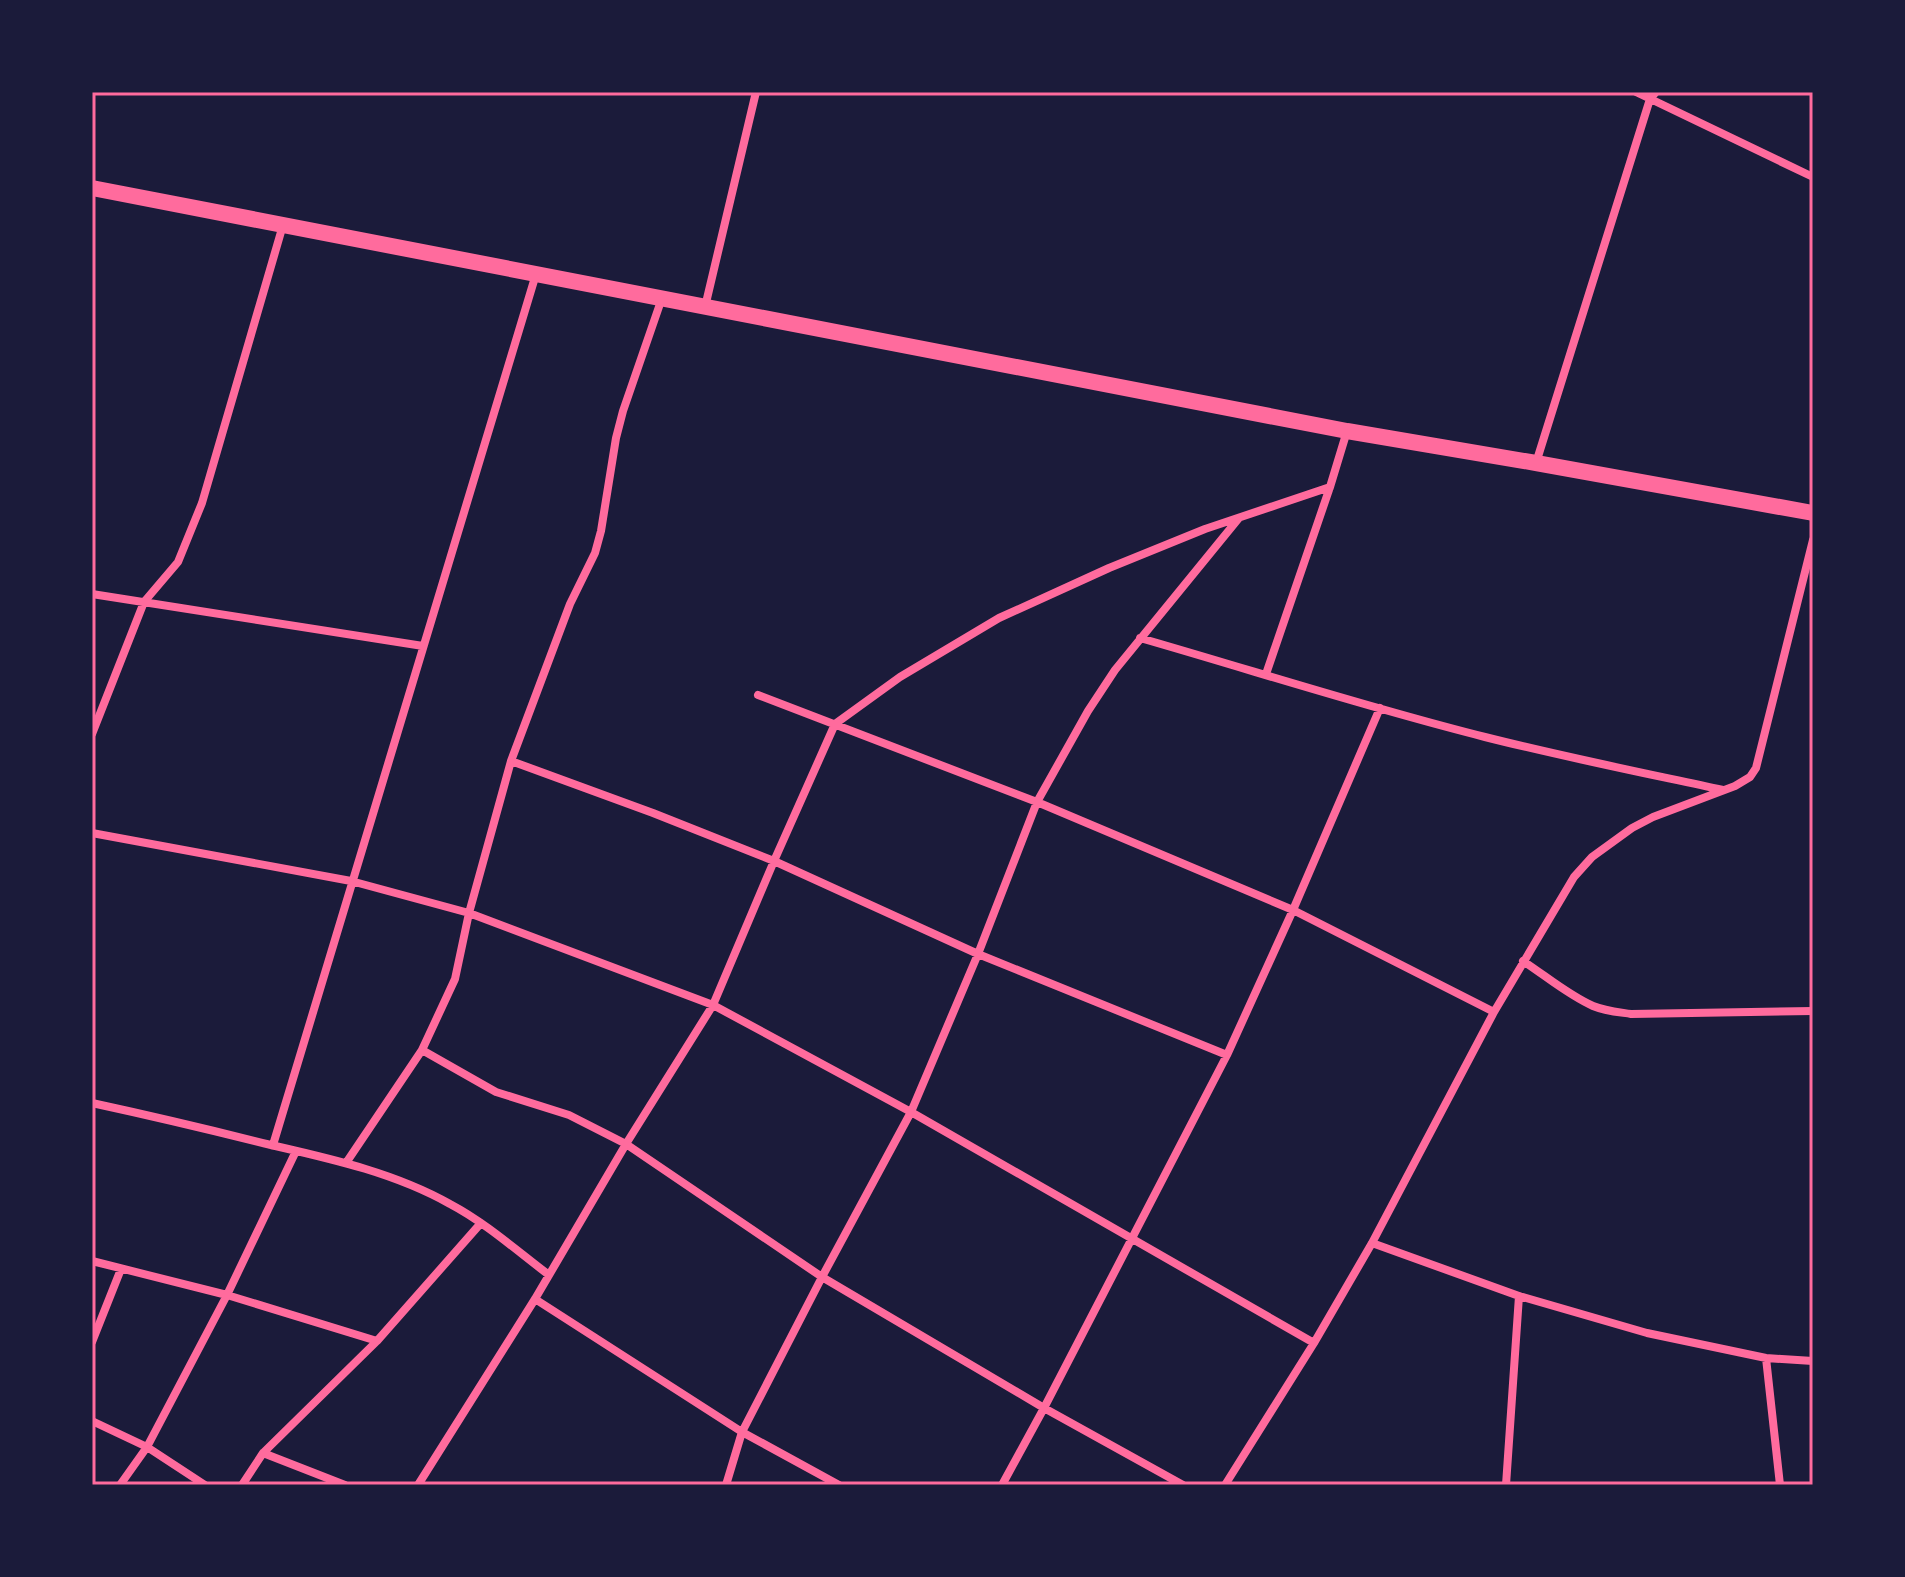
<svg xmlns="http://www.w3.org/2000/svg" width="1905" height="1577" font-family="'DM Sans',sans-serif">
<rect width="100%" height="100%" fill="#1b1b3a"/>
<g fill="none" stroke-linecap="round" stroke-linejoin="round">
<path stroke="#ff6b9d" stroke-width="8" d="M1636 92 1813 177
M705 307 756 92
M1536 463 1650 99 1656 92
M92 594 423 646
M1140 638C1255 671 1369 708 1485 737 1564 757 1644 773 1723 790
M1266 674 1330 487 1347 431
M758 695 1037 802 1293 910 1494 1012
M92 734 144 602 178 562 202 503 283 225
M511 761 653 813 774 861 978 954 1227 1055
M92 833 351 881 469 913 713 1005 911 1112 1314 1343
M1523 961C1546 976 1568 995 1593 1006 1605 1011 1618 1012 1631 1014L1813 1011
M422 1050 496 1092 569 1115 626 1144 822 1277 1044 1408 1183 1485
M92 1103C152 1116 211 1130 271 1145 332 1159 395 1173 450 1204 486 1223 517 1251 549 1275
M273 1145 536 274
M346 1163 422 1050 455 979 469 913 511 761 570 604 595 553 601 531 616 438 623 411 662 298
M1372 1243 1519 1296 1647 1333 1766 1358 1813 1361
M92 1261 227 1295 377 1341 481 1223
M535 1299 742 1432 839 1485
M92 1342 121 1269
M1766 1358 1780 1485
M92 1421 147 1447 205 1485
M263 1453 345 1485
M120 1485 147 1447 227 1295 296 1151
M242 1485 263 1453 377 1341
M418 1485 535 1299 626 1144 713 1005 774 861 835 724 900 677 999 618 1109 568 1205 529 1330 487
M726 1485 742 1432 822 1277 911 1112 978 954 1037 802 1088 711 1115 670 1239 518
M1002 1485 1044 1408 1227 1055 1293 910 1380 708
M1225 1485 1314 1343 1372 1243 1494 1012 1574 877 1592 857 1632 828 1653 817 1735 786 1750 777 1756 768 1813 540
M1506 1485 1519 1296"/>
<path stroke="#ff6b9d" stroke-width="16" d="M92 188 1347 431 1536 463 1813 513"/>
</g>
<rect width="1905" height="1577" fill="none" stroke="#1b1b3a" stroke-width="188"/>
<rect x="94" y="94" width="1717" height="1389" fill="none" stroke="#ff6b9d" stroke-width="3"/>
</svg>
